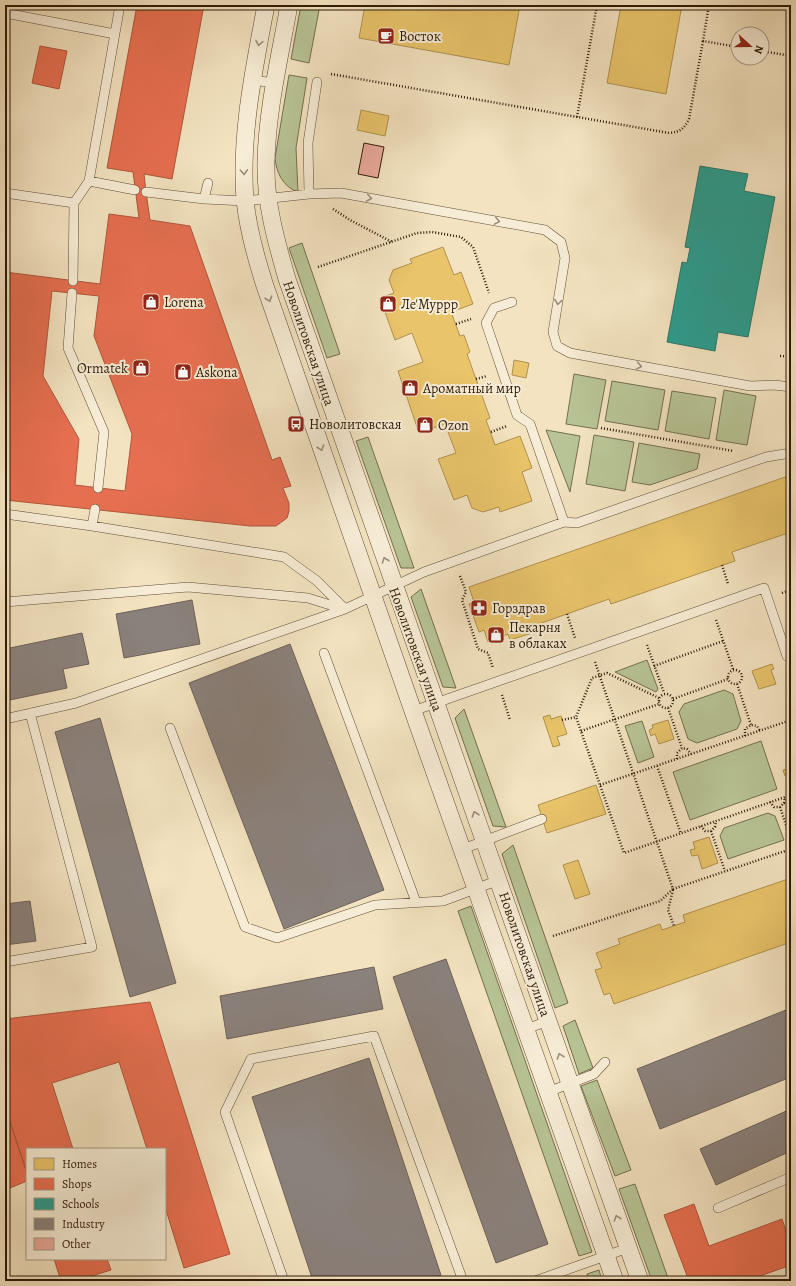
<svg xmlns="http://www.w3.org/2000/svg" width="796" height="1286" font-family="Alegreya,serif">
<rect width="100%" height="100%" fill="#f3e3c0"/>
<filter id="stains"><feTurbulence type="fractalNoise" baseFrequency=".005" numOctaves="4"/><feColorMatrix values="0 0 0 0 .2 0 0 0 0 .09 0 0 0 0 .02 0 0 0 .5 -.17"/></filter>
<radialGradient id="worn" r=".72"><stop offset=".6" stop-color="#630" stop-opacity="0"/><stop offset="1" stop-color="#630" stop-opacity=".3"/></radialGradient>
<path fill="#b8c495" stroke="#746f4e" d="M301 5H320L309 63 291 59Z
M289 75 307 78 296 148 298 192C283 187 276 172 275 158Z
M302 243 340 354 327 358 289 248Z
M574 374 606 380 597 429 566 424Z
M612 381 665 390 658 430 605 421Z
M724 390 756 396 747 445 716 440Z
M672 391 716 398 709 439 665 431Z
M546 430 580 436 570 492Z
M594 435 634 442 625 491 586 484Z
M368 437 414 568H401L356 441Z
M639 443 700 454 697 469 650 485 632 482Z
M421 589 456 688 443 687 411 597Z
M647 660 658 689 656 692 615 672Z
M724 690 733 694 741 721 737 729 697 743 688 739 679 712 684 704Z
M464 709 506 827 493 826 455 718Z
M642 721 654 757 638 763 625 726Z
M761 741 777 789 690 820 673 772Z
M768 813 775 816 784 840 728 859 720 836 724 828Z
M513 845 568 1003 555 1008 502 854Z
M471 906 592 1252 579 1256 458 911Z
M575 1020 593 1068 579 1074 563 1026Z
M597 1080 631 1170 615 1176 581 1086Z
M635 1184 669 1281H652L619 1189Z
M599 1270 602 1281H589L587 1274Z"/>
<path fill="#e9c46a" stroke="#b1914d" d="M365 5H520L509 65 359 38Z
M621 5H682L666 94 607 83Z
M767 5H791V9Z
M361 110 389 116 385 136 357 130Z
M443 247 454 275 461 272 473 304 451 312 460 336 464 335 470 352 467 354 490 418 486 420 495 445 520 436 532 468 522 472 532 501 500 512 499 507 483 512 472 508 467 495 454 500 438 459 456 453 445 424 419 433 398 371 423 362 412 333 395 340 380 298 394 293 389 280 393 270 412 263 410 259Z
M514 360 529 363 526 378 512 375Z
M791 475V532L732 552 735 561 611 604 609 599 536 625 538 631 510 640 508 634 488 642 484 630 479 632 469 604 474 602 469 587Z
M772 664 774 669 771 670 776 684 759 689 752 671Z
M550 715 551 719 561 716 567 734 557 737 560 745 553 747 543 717Z
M668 720 674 739 659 744 655 734 651 736 649 730 653 728 652 725Z
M791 764V779L789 774 785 776 783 770 788 769 786 766Z
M596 785 606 814 547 833 538 805Z
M709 837 718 863 702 869 698 855 692 856 690 850 695 849 693 842Z
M578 860 590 894 575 899 563 865Z
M791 878V942L614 1004 610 993 604 995 595 970 602 968 596 953 620 944 618 939 660 924 662 930 685 922 683 915Z"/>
<path fill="#e76f51" stroke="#b0563b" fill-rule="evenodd" d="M137 5H204L172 179 144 174 146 192 150 220 190 226 272 460 280 457 291 486 283 488 289 503V511L287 518 276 526H250L5 500V272L100 284 109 214 139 218 133 172 107 168ZM52 291 99 296 94 336 132 434 125 491 75 485 79 439 43 376Z
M40 46 67 51 59 89 32 83Z
M150 1002 230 1254 184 1268 165 1207V1149H147L119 1062 52 1083 73 1149H27V1173L5 1107V1019Z
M5 1107 27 1173V1181L10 1188 5 1174Z
M694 1204 709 1246 782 1219 791 1245V1265L746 1281H689L664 1215Z
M54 1259H107L111 1270 76 1281H61Z"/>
<path fill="#2a9d8f" stroke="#2c7666" d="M700 166 748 174 744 191 775 197 748 337 718 332 715 351 667 342 682 262 687 263 690 248 685 247Z"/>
<path fill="#8a817c" stroke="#6f6259" d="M192 600 200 644 124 658 116 614Z
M82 633 89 664 63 669 67 688 5 701V649Z
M290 644 384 890 284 929 189 683Z
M100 718 176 983 130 997 55 732Z
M30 901 36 941 5 945V904Z
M446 959 548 1244 496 1263 393 977Z
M374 967 383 1009 227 1039 220 996Z
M791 1008V1077L660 1129 637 1069Z
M369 1058 441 1275 424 1281H313L252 1097Z
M791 1109V1151L716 1185 700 1149Z"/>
<path fill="#eaaa9b" stroke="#2f1a08" d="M364 143 384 147 378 178 358 174Z"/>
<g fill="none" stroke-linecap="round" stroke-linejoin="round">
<g stroke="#604c36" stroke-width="10">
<path id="service" d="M5 13 115 34
M252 80 275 83
M89 181 120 5
M146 192 204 199 245 201 309 194 341 193 545 230 561 242 565 258 553 332 557 346 570 353 750 386 774 385 791 387
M5 193 74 203 89 181 135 190
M309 194 308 143 317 82
M204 199 208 183
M73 281 74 203
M72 293 68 348 104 432 98 488
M512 302 494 308 486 323 517 415 530 424 564 522
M5 514 92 526 284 557 317 581 345 609
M92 526 95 509
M5 602 188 587 308 598 343 609
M324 653 416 902
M413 711 764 588 787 656 791 655
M5 719 76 703 345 609 424 572 564 522 577 523 766 457 791 453
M170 728 245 927 277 938 375 905 443 901 499 880
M463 849 542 819
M5 962 92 947 30 713
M526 1029 548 1021
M548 1092 594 1074 605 1062
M718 1208 791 1177
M284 1281 225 1112 251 1059 374 1036 463 1281
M535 1281 628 1248"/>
</g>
<g stroke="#604c36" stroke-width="18">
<path id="minor" d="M266 5C254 69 240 135 245 200 248 230 256 258 265 286L413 711 615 1281
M289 5C280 56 267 110 266 162 265 202 276 241 287 279 403 614 522 947 640 1281"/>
</g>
<path stroke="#2f1a08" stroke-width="2.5" stroke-dasharray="1 2" stroke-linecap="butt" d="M709 5 703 41 738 47
M762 51 791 56
M331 74 669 133C680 132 684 129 689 119L703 41
M577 117 597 5
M333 209 350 220 392 242
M318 267 417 233 432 232 461 237 473 247 489 293
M456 324 471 319
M780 356 791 357
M476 379 487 376
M601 428 734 451
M491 432 507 426
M722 565 728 584
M460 576 466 592 462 600 478 649 488 653 493 668
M782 593 791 590
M567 614 575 638
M716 620 733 669
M647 645 664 693
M595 662 673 889 791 849
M654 666 723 641
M728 677a7 7 0 1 1 14 0a7 7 0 1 1-14 0Z
M737 684 751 725
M659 701a7 7 0 1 1 14 0a7 7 0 1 1-14 0Z
M502 695 510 720
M659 698 607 673 592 678 576 717 624 853 791 795
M673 699 728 679
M668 708 682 748
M562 720 576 717
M581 731 659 704
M745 736V729L751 725 757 726 760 731
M677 759V753L682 748 687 749 691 754
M657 766 681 834
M600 785 791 720
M770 802 774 807H780L784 803 785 797
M784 803 791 807
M780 807 791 840
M701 826 705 831H711L715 827 716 821
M711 831 725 871
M673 890 668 910 674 926
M553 936 660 901 673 889"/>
<use href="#service" stroke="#f7edd6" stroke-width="9"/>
<use href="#minor" stroke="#f7edd6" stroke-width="17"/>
</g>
<defs><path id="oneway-chevron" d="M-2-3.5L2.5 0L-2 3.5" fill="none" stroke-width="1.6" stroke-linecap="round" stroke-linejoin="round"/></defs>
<g stroke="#9d8e79">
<use href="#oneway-chevron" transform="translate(259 43) rotate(100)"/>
<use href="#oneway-chevron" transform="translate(244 172) rotate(87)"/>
<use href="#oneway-chevron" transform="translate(369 198) rotate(10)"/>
<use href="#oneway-chevron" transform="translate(497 221) rotate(10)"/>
<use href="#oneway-chevron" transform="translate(269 299) rotate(71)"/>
<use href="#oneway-chevron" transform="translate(558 302) rotate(99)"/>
<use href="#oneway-chevron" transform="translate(639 366) rotate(10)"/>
<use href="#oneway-chevron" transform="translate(321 448) rotate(71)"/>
<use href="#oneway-chevron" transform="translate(385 560) rotate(-109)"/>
<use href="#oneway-chevron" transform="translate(475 814) rotate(-109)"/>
<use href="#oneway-chevron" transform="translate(560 1056) rotate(-109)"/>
<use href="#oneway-chevron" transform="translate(617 1218) rotate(-109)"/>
</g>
<defs>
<g id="cafe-square" transform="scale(0.9)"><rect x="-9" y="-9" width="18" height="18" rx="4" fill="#8f2418" stroke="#f7edd6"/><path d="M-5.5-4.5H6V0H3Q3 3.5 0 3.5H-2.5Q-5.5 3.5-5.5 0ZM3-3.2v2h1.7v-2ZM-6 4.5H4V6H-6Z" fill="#fff"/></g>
<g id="shop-square" transform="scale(0.9)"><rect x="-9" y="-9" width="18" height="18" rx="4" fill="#8f2418" stroke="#f7edd6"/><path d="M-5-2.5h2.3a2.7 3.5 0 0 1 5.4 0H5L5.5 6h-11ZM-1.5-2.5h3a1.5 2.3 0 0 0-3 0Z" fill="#fff"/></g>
<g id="bus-square" transform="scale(0.9)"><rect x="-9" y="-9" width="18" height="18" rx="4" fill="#8f2418" stroke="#f7edd6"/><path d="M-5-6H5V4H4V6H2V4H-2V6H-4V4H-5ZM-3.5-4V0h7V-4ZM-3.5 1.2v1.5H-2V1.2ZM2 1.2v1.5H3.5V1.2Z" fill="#fff"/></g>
<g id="pharmacy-square" transform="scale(0.9)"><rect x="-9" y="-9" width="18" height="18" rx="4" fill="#8f2418" stroke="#f7edd6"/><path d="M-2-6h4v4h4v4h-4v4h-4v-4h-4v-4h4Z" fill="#fff"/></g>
</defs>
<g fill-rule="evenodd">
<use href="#cafe-square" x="386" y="36"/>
<use href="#shop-square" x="151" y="302"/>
<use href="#shop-square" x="388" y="304"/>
<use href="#shop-square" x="141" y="368"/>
<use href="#shop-square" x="183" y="372"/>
<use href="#shop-square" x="410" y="388"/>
<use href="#bus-square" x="296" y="424"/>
<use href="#shop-square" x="425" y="425"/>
<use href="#pharmacy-square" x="479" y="608"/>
<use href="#shop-square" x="496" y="635"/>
</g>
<g text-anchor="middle" stroke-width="4" stroke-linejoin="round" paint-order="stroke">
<g font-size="14" fill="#2f1a08" stroke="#f7edd6" text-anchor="start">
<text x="399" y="41">Восток</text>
<text x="164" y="307">Lorena</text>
<text x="401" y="309">Ле'Муррр</text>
<text x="128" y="373" text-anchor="end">Ormatek</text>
<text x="196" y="377">Askona</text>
<text x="423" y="393">Ароматный мир</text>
<text x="309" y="429">Новолитовская</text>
<text x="438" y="430">Ozon</text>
<text x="492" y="613">Горздрав</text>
<text x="509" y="632">Пекарня<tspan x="509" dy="16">в облаках</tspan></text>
</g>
<g font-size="14" fill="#2f1a08" stroke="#f7edd6">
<text transform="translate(309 343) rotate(71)" y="5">Новолитовская улица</text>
<text transform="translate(416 649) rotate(70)" y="5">Новолитовская улица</text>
<text transform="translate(525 954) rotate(71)" y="5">Новолитовская улица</text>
</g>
</g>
<rect width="796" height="1286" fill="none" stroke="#f3e3c0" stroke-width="20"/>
<rect x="6" y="6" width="784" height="1274" fill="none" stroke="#2f1a08" stroke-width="2"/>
<rect x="10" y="10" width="776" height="1266" fill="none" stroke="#2f1a08"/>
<rect x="26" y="1148" width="140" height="112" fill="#f7edd6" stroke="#a79984"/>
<rect x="34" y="1158" width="20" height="12" fill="#e9c46a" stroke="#a79984"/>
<text x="62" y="1168" font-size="12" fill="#2f1a08">Homes</text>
<rect x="34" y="1178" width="20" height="12" fill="#e76f51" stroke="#a79984"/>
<text x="62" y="1188" font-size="12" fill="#2f1a08">Shops</text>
<rect x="34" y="1198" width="20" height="12" fill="#2a9d8f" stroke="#a79984"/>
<text x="62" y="1208" font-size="12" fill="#2f1a08">Schools</text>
<rect x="34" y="1218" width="20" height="12" fill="#8a817c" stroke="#a79984"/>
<text x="62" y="1228" font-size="12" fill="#2f1a08">Industry</text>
<rect x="34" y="1238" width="20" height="12" fill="#eaaa9b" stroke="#a79984"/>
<text x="62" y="1248" font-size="12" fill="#2f1a08">Other</text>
<g transform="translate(750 46) rotate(111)"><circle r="19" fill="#f7edd6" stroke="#a79984"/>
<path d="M0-3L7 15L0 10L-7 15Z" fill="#8f2418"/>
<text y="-6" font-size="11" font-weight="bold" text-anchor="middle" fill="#2f1a08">N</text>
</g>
<rect width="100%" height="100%" filter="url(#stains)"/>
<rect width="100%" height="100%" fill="url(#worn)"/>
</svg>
